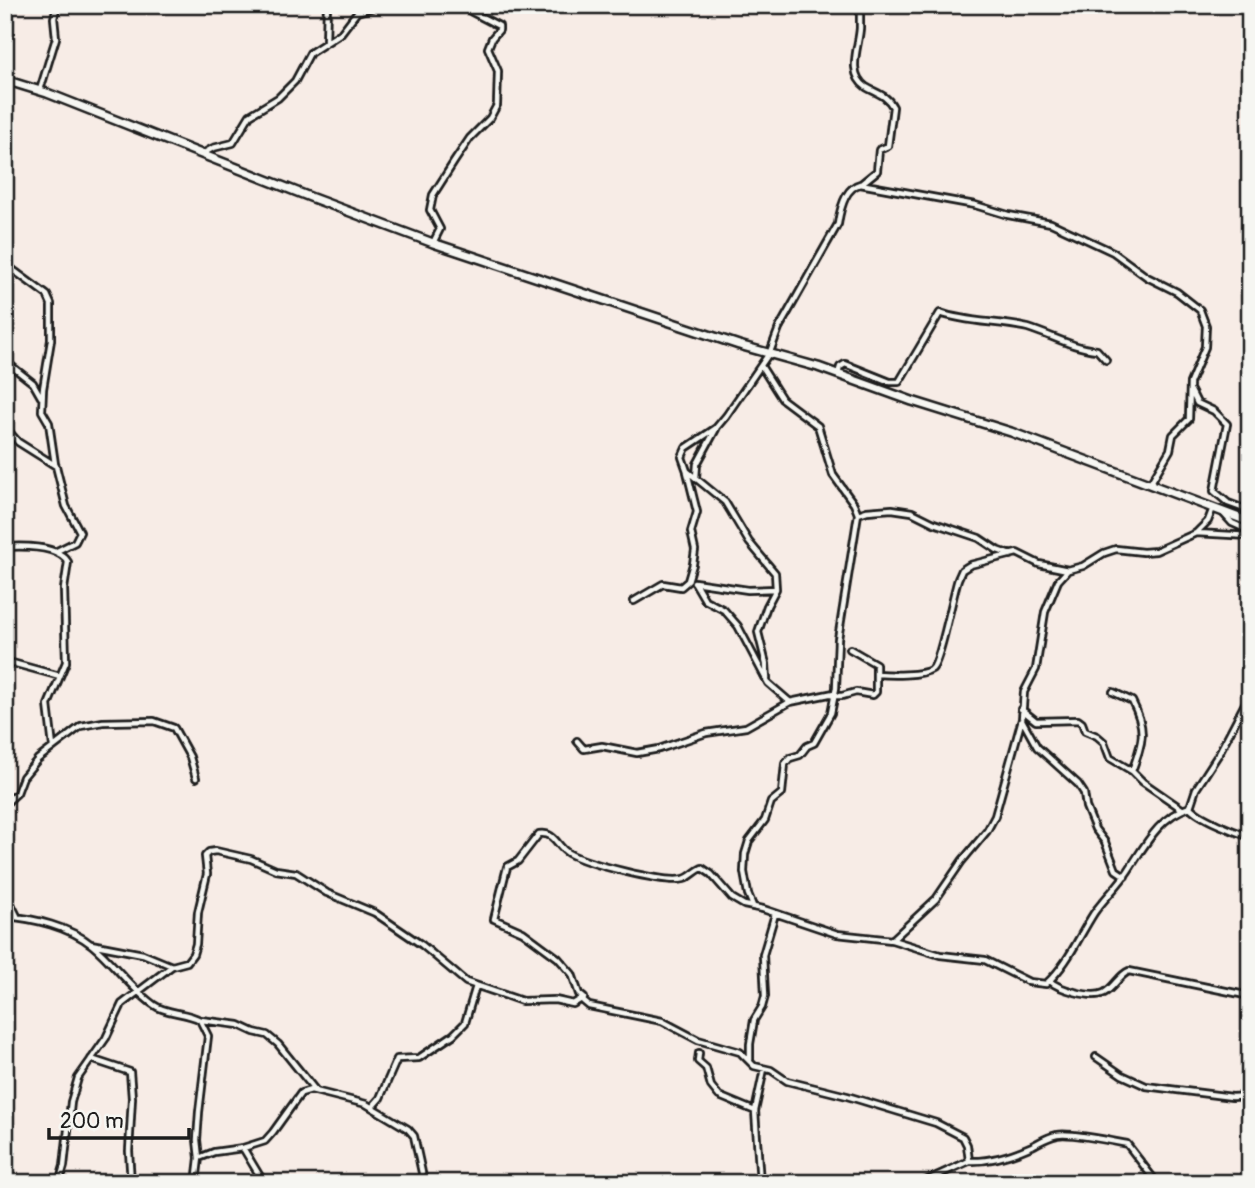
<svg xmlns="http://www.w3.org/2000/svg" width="1255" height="1188" font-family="Pangolin,sans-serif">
<rect width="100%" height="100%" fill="#f7ece6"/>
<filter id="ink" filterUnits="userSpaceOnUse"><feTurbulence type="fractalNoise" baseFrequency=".0143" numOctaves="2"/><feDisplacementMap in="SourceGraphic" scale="14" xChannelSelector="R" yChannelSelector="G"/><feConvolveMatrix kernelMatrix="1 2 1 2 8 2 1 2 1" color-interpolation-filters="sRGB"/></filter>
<g filter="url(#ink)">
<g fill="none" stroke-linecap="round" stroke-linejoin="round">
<g stroke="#1c1c1c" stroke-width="10">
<path id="minor" d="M860 5C860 13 860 21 860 28 859 47 846 73 866 87 876 93 887 95 893 107L888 146 879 150 877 171 861 184
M326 42 327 5
M40 90 56 38 54 18 57 5
M204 153 213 148 233 143 250 115 278 98 295 81 310 53 341 33 357 12 381 5
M433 243 440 229 430 210 433 195 454 162 470 138 490 118 497 105 498 71 488 48 492 38 499 30V26L472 12 463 5
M5 264 47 295 51 304V340L43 389 42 411 49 423 55 464
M5 361 33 383 41 397
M838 374 840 367 845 364 890 382H899L940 313C968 323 999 321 1028 328 1051 335 1073 348 1097 350L1106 360
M1191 391 1197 403 1214 411 1227 424 1214 491 1228 503 1250 511
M5 427 18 442 56 466 66 506 80 532 75 542 57 551
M696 478 697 464 716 429
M1223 513 1232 523 1250 531
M858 514 867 511 892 509 912 512 934 523 979 538 997 550 1011 555
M1196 533 1208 521 1213 508
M5 547C23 546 58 545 68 562L64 589 66 662 48 705 53 747
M694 582 748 590 776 589
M695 583 705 600 724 610 738 626 768 683 790 702
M634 601 663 584 681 587 688 581 693 564 695 550 691 532 697 512 687 472
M5 661 60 676
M877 674C890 675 922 676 932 669 940 663 953 594 958 579L962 570 970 565 1017 553 1039 564 1068 570 1083 566 1104 553 1116 549 1143 552 1156 551 1196 533 1250 536
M767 679 766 664 758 632 767 606 776 589 775 573 749 542 725 502 687 471 682 457 686 448 716 428 726 416 770 352 779 328 838 224C840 210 845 188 860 184L975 205 1008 215 1051 223 1113 252 1147 277 1177 292 1200 310 1206 326 1205 347 1190 383 1189 419 1173 435 1170 450 1150 484
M1113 692 1132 701C1147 730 1143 741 1132 771
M833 696H842L856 692 873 695 876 692V664L850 649
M1021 709 1036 721 1078 720 1082 723 1085 731 1097 736 1104 742 1110 758 1132 771 1143 782 1182 809
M1022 720 1037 747 1078 784 1084 793 1086 807 1095 829 1105 842 1116 870 1125 876
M577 741 584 749 602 746 637 753 659 749 706 733 746 727 790 702 834 693
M5 804 17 793 23 777 38 759 81 726 103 722 154 721 174 728 190 757 196 778
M1190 807C1199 818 1235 832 1250 837
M5 892 17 916
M753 906 748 894 744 872 745 854 749 841 765 820 771 802 782 793 785 764 790 758 800 755 807 746 814 743 831 713 836 688 838 639 858 514 854 504 833 475 818 426 782 399 761 366
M5 916C33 918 70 927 92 945 114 963 130 988 154 1005 166 1014 186 1012 200 1020L208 1036 199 1112 197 1140 199 1158 196 1183
M892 940 936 899 962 861 987 831 995 816 1022 719 1024 692 1036 669 1045 612 1058 581 1068 570
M91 944 143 954 172 966 187 962 193 954 196 944 198 912 207 874 205 856 209 852 216 851 251 859 276 870 296 873 327 893 375 913 422 945 466 982 522 1001 555 1000 573 1004 583 998
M1050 981C1058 989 1092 999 1104 993 1114 988 1119 975 1129 971L1250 996
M201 1020 239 1025 254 1032 267 1035 278 1044 315 1090
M699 1053 698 1061 706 1068 711 1086 719 1096 755 1111
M1096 1057 1122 1075 1146 1086 1232 1097 1250 1096
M91 1059 130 1072 132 1098 129 1151 131 1183
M750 1060V1044L754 1020 762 1007 765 996 763 955 775 914
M373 1106 380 1098 397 1059 419 1058 453 1035 465 1023 476 986
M243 1148 264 1183
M199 1158 214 1152 243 1148 265 1141 273 1132 301 1093 311 1090 366 1104 408 1129 414 1136 424 1182
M969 1161C991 1162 1012 1155 1032 1146 1040 1142 1047 1137 1057 1135 1069 1132 1112 1141 1127 1144L1157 1183
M59 1183 64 1166 71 1102 78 1078 106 1038 122 1004 172 966
M760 1183 755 1111 764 1069
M921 1183 969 1161 967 1145 963 1137 936 1123 847 1096 787 1081 771 1070 754 1066 740 1052 698 1040 662 1021 589 1006 583 1001 584 998 579 994 572 974 558 958 523 932 494 919 507 867 518 861 539 834C556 832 556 846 568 853 585 863 665 884 684 879 691 877 695 871 702 868L711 874 732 898 744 905 763 909 837 934 892 940 940 955 985 960 1029 982 1046 984C1068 964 1078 938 1094 913 1104 899 1118 886 1128 871 1144 847 1159 816 1190 807L1196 789 1218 755 1250 694"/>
</g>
<g stroke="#1c1c1c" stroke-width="12">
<path id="trunk" d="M5 80 47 93 310 197 433 243 739 345 818 367 912 401 1011 432 1250 522"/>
</g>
<use href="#minor" stroke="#f6f6f2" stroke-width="4.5"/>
<use href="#trunk" stroke="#f6f6f2" stroke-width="7"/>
</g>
</g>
<rect width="1255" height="1188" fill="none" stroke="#f6f6f2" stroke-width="28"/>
<rect x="14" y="14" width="1227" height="1160" fill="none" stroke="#1c1c1c" stroke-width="2.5" filter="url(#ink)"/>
<path d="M49 1128v10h140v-10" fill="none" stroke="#1c1c1c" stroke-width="3.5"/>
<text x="60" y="1128" font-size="21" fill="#1c1c1c" stroke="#f6f6f2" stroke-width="5" paint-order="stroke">200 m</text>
</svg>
